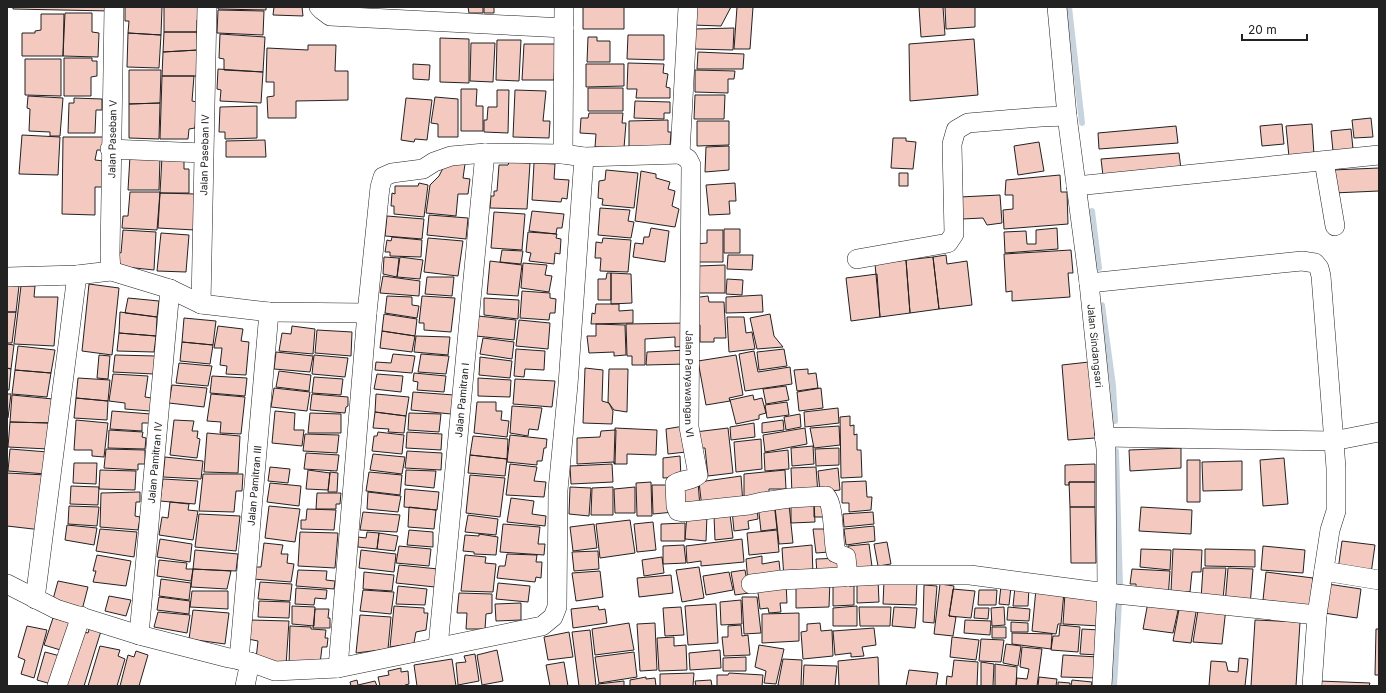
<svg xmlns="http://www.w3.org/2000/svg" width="1386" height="693" font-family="Inter,sans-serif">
<rect width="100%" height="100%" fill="#fff"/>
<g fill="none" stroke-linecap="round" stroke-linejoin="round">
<path stroke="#c7d3dd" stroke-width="6" d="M1069 7 1082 123
M1092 211 1099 268
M1102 305 1113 386 1115 421
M1114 686 1120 586 1116 451"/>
</g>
<path fill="#f3c9c0" stroke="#222" d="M13 7H110V11L13 9Z
M125 7H162L161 35 128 33 129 21H125Z
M164 7H203L202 19 197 20V32H164Z
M218 7H266V10L218 9Z
M274 7H302L303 16 273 15Z
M468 7H483V13H469Z
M484 7H494V13H484Z
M583 7H624V29H583Z
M693 7H731L721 26 692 25Z
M737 7H753L750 49H734Z
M919 7H943L945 35 921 37Z
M945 7H975V27L946 29Z
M218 10 264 11 263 35 217 33Z
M65 13H92V32L99 33 98 57 63 56Z
M41 14H64L63 56H22V33H35V31L41 30Z
M734 28 733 50 695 49V29Z
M164 32H197L198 50 163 52Z
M128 33 161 35 159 68 127 67Z
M220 34 265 37 263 72 224 70V59L219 58Z
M628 35H664V60L627 59Z
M588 37H597V41H610V62H587Z
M440 38 469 39V83L440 82Z
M974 39 978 95 910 101 909 44Z
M497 40H521L519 81 496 80Z
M471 43H495L493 82 470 81Z
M524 44H556L554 80H522Z
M308 45H336L335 71H348V100L296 101V118H268L267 97 274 96V82H266L267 48 308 50Z
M198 50 202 76H162L163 52Z
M698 52 744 54 743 69H697Z
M64 58H92V61H97V76L91 77V96H64Z
M25 59H61V96L25 95Z
M628 63 664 64 663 73 668 74 666 87 670 88V98H636L637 89H627Z
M413 64 430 65 429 80 413 79Z
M586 64H624V86L586 87Z
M218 69 263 72 261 103 220 101 221 90 217 89Z
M129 70H161L160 103 129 104Z
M695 70 735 71 734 79H728V93L695 92Z
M162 76H194L192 101 197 102 195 128 189 129 188 139H160Z
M588 88H623V111H588Z
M461 89H477L476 106H483V131H461Z
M497 90H509L508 133 484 132V120H487L488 107H497Z
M515 90 546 91 543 121H550L549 138 513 137Z
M695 95H725L724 119H694Z
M28 96 63 98 60 136H50V132L29 131 30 109 27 108Z
M435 97 458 99V137H438V124L431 123Z
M74 98 102 99V110H96L95 133H68L69 103H74Z
M406 98 432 100 427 140 415 139 414 142 401 140Z
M635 101 670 102V113H664V119L634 118Z
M160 103 159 139 129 138V104Z
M257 106V138L225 139V132H219L220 107Z
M589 113H623L622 123H626L624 148 595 147 596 134 580 133 581 118H588Z
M1371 118 1373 137 1354 138 1352 120Z
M668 120V132H671L670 147H629V121Z
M697 121H729V145L697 146Z
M1282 124 1284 144 1262 146 1260 126Z
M1312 124 1314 155 1289 157 1286 126Z
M1176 126 1178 143 1099 149 1098 133Z
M1351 129 1353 149 1333 151 1331 131Z
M22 135 60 137 58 175 19 174Z
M63 137H105L104 150H97L95 160 104 161 103 187H95V215L62 214Z
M893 138H906V141L916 142 913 169 891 168Z
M265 140 266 157H226V141Z
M1039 142 1044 171 1018 175 1014 146Z
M729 146V170L705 172 706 147Z
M1179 153 1181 169 1103 176 1101 159Z
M130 156 160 157 159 190H128Z
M162 157 184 159V169H189V193H160Z
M446 162 465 164 463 178 470 179 468 194H458L456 216 426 213 430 185 439 176Z
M509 162 530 163 527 209 490 208 491 196H494V191H497L499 165H508Z
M534 163 555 164 554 179 569 180 567 199 562 198 561 202 532 200Z
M1379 168V191L1333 193 1332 170Z
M606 170 638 173 634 208 602 205 603 199 598 198 599 181 605 180Z
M641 171 656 174V178L670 182 668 189 675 191 672 206 679 209 675 227 635 221Z
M899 173H908V186H899Z
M1060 175 1061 192H1067L1068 224 1004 229 1003 210 1013 209V195H1005L1006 180Z
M419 183 428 185 424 217 394 214V206H391L392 193 395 194V186H418Z
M735 183 736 201H729L730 214 709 215 706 185Z
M130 192H160L157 230 122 228 123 216H128Z
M160 193 196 194 195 230 158 228Z
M1000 195 1002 223 987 225 983 218 962 219 960 197Z
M600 208 630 210 628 221 634 222 631 238 598 235Z
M532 211 564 214 562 228H557L556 234 529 231Z
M494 212 525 214 522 250 491 248Z
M429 215 468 218 466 239 427 235Z
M387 216 424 219 422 239 385 236Z
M651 228 669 231 665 262 633 257 635 243 643 244 644 237H649Z
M1057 228 1058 249 1005 253 1004 232 1026 231 1027 244H1036V230Z
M724 229H740V253H724Z
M123 230 156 232 154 270 116 266 118 252 121 253Z
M707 230H723V262H696L695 244 707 243Z
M528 232 557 234 556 238 561 239 560 254 555 253 554 264 529 261 531 253 526 252Z
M161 233 189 235 186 272 157 271Z
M392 237 422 240 421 257 390 256V252H385L387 240 391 241Z
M428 238 463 241 458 276 424 272Z
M603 238 631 240 628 272 600 271 601 258H595L596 242 602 243Z
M502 250 523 251 521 264 500 262Z
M1071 250 1073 273H1068L1070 297 1012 301V291L1006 292 1004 254Z
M728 255H753L752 270 727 269Z
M946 255 947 264 967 261 972 305 939 309 933 257Z
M384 257 399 258 397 277 383 274Z
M400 257 423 260 420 279 397 277Z
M933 257 939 309 910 313 906 260Z
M906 260 910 313 880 317 875 264Z
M490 261 522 265 518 296 487 294Z
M523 263 547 265 545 275 552 276 549 292 521 288Z
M725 265V293H697L698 266Z
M607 273H611V300H598V279H606Z
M611 273 631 274 632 303 611 304Z
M877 274 880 317 851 321 846 278Z
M383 276 420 281 419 296 380 293Z
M427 277H454L452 296 425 294Z
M727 279 743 280 742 295 726 294Z
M89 284 119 288 112 355 82 351Z
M7 286H19L16 312H7Z
M21 286H35L34 297H58L54 346 14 344Z
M522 291 550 293V298L556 299 555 313H550L549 320 520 318Z
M762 295 763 312 726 313V297Z
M387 296 412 297V305L419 306 417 318 385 313Z
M422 296 455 298 451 332 424 330V323H419Z
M708 296 709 302H724L726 338H714V342H700V325H692V298Z
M128 298 159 301 157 317 125 313Z
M484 298 519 300 518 319 484 315Z
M596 304H619V311L633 310V323L591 324 592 313 595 314Z
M7 312H16L12 343H7Z
M120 312 157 317 156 336 119 333Z
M384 314 417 319 415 336 382 331Z
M770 314 774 336 783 347 757 349 750 318Z
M478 316 516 320 514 340 476 336Z
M727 317H744L746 333 752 332 755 349 729 352Z
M184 318 216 321 213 345 182 342Z
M519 320 550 323 548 349 516 346Z
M687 323 689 346 675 347V337L645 339V365H632V356H627L626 324Z
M596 324 625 325 626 355 614 356V352L589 353 587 336H596Z
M218 326 243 329 241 341 249 342 246 375 226 374 227 366 220 365 222 348H214Z
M292 326 315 329 313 354 279 351 282 333 291 334Z
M317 330 352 332 351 356 315 353Z
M382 331 415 336 412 352 380 348Z
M119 333 156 336 154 352 117 351Z
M416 336 450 337 448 355 414 352Z
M483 338 514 342 512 359 480 354Z
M182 342 213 345 210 364 180 361Z
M7 344 14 345 11 369 7 368Z
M18 346 55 350 51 373 15 370Z
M516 349 545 351 544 370 525 369 524 377 514 376Z
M784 349 787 366 759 370 757 352Z
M687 350V364L646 365 647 352Z
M754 351 758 372 790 367 792 384 745 391 739 354Z
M276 352 313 356 310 372 274 369Z
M393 354 415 356 412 373 375 370 376 362 391 363Z
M421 354 449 356 446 374 418 372Z
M99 355 110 356 108 379 97 378Z
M115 355 156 356 154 374 113 372Z
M314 355 348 358 345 377 312 374Z
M736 355 743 395 729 398 730 401 706 405 698 361Z
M480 357 512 361 510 378 479 375Z
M1089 362 1095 438 1068 440 1062 365Z
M179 363 212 366 208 386 176 383Z
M7 368 11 369 9 390H7Z
M585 368 603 370 602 401 609 403 613 411 612 424 583 423Z
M609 369H628L627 412 614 410 608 402Z
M808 369V374L816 373 818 388 797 391 794 370Z
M15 370 51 373 47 397 12 394Z
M279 371 311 375 309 391 276 387Z
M414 373 446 376 444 392 417 390 418 382 413 381Z
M113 374 148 376 145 397 152 398 150 411 125 409V403L109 401Z
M377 374 403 376 401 392 374 389Z
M212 376 247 378 245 396 210 393Z
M314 377 343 379 341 395 312 393Z
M78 378 110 380 108 401 76 398Z
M478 378 511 380 510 397 478 396Z
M515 379 555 381 552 407 513 404Z
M172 385 207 388 204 407 169 403Z
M786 386 789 400 766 404 763 389Z
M274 388 310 392 307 411 271 407Z
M821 388 823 408 799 411 797 392Z
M413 392 454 395 451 414 411 410Z
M7 394H11L8 418H7Z
M211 394 245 397 241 434 220 433 221 422 207 421Z
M312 394 348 397V406L346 407 345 413 310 410Z
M376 394 409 397 406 416 375 412Z
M12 395 53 399 51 423 10 422Z
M753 395 754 400 762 398 766 413 759 415V419L736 424 730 400Z
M76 398 108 401 107 420 74 418Z
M477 402H496V411H502L501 420 509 421 507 437 474 433Z
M787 402 789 415 767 418 765 405Z
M512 406 542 408 538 430 529 429 528 436 510 433Z
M838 408 839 423 805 427 804 412Z
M112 411 151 414 150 423H142V431L110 429Z
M275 411 295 413 294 430H304L302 446 272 443Z
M375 412 406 416 404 433 388 432 389 429 373 428Z
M310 413 341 414V433H308Z
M409 413 441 414 439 432 408 430Z
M800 414 801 427 786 430 784 417Z
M850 416V426L854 425V435L857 434V450H861L862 477 841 478 840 417Z
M76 420 108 423 104 457 92 456V450H74Z
M174 420 194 421 192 431H198L197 438 200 439 197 458 170 455Z
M783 420 784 430 762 433V423Z
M10 422 51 423 48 449 8 447Z
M754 423 755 437 731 440 730 427Z
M684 426 686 452 668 454 666 429Z
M839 426 840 445 814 448 810 428Z
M615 428 657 430 656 455 627 454V464H614V462L615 464 616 430H615Z
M728 428 733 473 708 476 705 448H697L695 432Z
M805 428 807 444 765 452 763 435Z
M109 430 143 432 142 437 146 438 145 449 108 448Z
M615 430 614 462 577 464V438L600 437 601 431Z
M378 432 404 435 402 454 372 451 374 436H377Z
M407 432 442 434 441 450 406 448Z
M207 433 240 436 238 473 204 472Z
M305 434 339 435 337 453 303 451Z
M510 435 547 439 546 448H544L542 461H537V465L507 462Z
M473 436 508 439 507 459 470 455Z
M761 439 762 469 736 472 734 442Z
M813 446 814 464 792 466 791 448Z
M839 448V465L816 466 815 449Z
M1181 448V468L1130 471 1129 450Z
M10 449 48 452 46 474 8 471Z
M106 449 145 450V464H138V470L104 468Z
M788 450 789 469 765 471 764 453Z
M407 451 442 453 441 470 405 468Z
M306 453 339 455 337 471 304 469Z
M373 454 405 457 402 474 370 470Z
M470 455 507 459 505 476 468 473Z
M680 456 681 477 663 478V458Z
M165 457 203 461 201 479 163 477Z
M1284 458 1288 504 1263 506 1260 460Z
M1187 460H1200V502H1187Z
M1242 461V490L1203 491 1202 462Z
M74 463H97L96 484 73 483Z
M510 464 537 467 534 481 546 482 544 497 506 495Z
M612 464 613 482 571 484 570 466Z
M1095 464V482H1069V485H1065V465Z
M270 467 290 469 288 483 268 481Z
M816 467 818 494 792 495 791 468Z
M838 468 840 490 820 492 818 471Z
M100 470 136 471 135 490 99 489Z
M308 470 330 473 328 490 306 489Z
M406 470 436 471 434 488 405 485Z
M785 470 786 489H769V498L744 501V474Z
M330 472 338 473 337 492H328Z
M369 472 402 475 400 495 366 491Z
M7 473 46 475 42 530 7 526Z
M203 474H243L242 491H236L234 512 199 511Z
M470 475 505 478 500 517 466 513Z
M741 476 743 504 702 508 699 482Z
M163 479 198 481 195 504 160 501Z
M866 481 867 497H872L871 510 849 512V503H842V482Z
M651 482 652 516H637L636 483Z
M698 482 700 507 679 509 678 484Z
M1069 482H1095V507H1070Z
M270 483 301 486 299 506 267 502Z
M652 485H672L674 512 653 514Z
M71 486 99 487 98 505 70 504Z
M570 487 591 488 589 516 569 514Z
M613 487V515H591L592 488Z
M635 487V513H615L614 489Z
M405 489 439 492 437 510 404 507Z
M140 492V502H136L135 516 140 517 138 530 100 527 101 493Z
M368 492 401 496 398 512 367 509Z
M317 493H341L340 504H336V509H316Z
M511 498 534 501 532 514 546 516 545 526 507 522Z
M170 502 189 504 188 510 198 511 193 540 159 535 162 517 168 518Z
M774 502 777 529 761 531 758 504Z
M791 502H814L815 522 791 523Z
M814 502H824L831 517H814Z
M789 505 793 543 779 544 775 507Z
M69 506 99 507 97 526 68 524Z
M269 506 300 509 295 542 265 538Z
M409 507 436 510 434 529 408 527Z
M757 507 758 519 748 521 749 529 734 531 732 510Z
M1070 507H1095L1096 563H1071Z
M1141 507 1192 510 1191 534 1139 531Z
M307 509 336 510 334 530 301 529V520H306Z
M363 512 400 515 397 532 360 530Z
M873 512 874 524 844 527 843 514Z
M199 514 240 516 236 551 195 547Z
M468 515 498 519 496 535 465 532Z
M687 515H707L706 541 685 539Z
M730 515 733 538 715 540 714 516Z
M630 520 635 553 600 558 596 524Z
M653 522 656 550 637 552 634 524Z
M685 523V541H661V524Z
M503 524 540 527 538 544H545L544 555 500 552Z
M594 524 597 548 573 551 570 527Z
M67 525 97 528 94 545 65 540Z
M874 526 875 541 846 545 844 529Z
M100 529 137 532 134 557 96 551Z
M813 529H826L829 552 816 553Z
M409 530 433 532V547L407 545Z
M777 530 779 552 749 555 747 533Z
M300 532 338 533 335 568 298 566Z
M367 532 379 533 377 549 358 547V537L366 538Z
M379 533 398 536 395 551 377 549Z
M479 534 498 537 496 555 474 554V552L463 551 465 535 479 536Z
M160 539 192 544 190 562 157 557Z
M742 539 744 562 701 566V561L687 563 686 546Z
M1342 541 1375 545 1371 574 1338 570Z
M887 542 891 564 878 566 874 544Z
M264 543 283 545 281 554H288L287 563 294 564 291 582 253 579 255 567H261Z
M869 544 873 574 851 575 848 546Z
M684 545 686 563 663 564V546Z
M812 545 813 576 784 579 782 548Z
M399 546 431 549 429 566 396 563Z
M1263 546 1305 550 1303 573 1261 570Z
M1141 549 1171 550 1170 570 1140 567Z
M1173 549 1202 550 1201 572H1192L1190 592 1171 591Z
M1205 549 1255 550V567L1205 566Z
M195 550 238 554 236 571 193 569Z
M361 550 396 554 394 572 359 568Z
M598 551 599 569 574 571 572 552Z
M507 554 537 555 536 562H542L541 578 536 577 535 582 497 578 499 566H505Z
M97 555 131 561 126 586 93 582 96 571H93Z
M465 555 486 557 485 563 496 564 493 592 461 591Z
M762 556V564L779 561 781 579 748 583 746 559Z
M662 557 664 573 644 576 642 560Z
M843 558 845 574 817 575 816 559Z
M159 560 187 563 186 569H193L191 581 157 576Z
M399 565 438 569 435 587 396 583Z
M699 567 704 598 682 602 676 570Z
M1203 568H1226L1223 599H1201Z
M1228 568 1253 569 1250 606 1225 604Z
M193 569 231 571 227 589 191 587Z
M1132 569 1170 571 1168 598 1136 595V584H1130Z
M298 570 327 571 326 580 335 581 334 589 296 586Z
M745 570 749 593 735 595 731 572Z
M600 571 603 597 576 601 572 573Z
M364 572 394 575 392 591 363 589Z
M729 572 733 590 706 595 703 576Z
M1266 572 1313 578 1310 606 1263 600Z
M671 575 673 593 639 597 637 578Z
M161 579 191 583 189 600 159 596Z
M830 580 829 607 796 608V582Z
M854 580V605L833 606V581Z
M857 580H878L879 602 857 603Z
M58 581 88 587 82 610 52 603Z
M884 581 917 582 916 605 883 604Z
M260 582 292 584 290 601 258 599Z
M786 582 787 603H780L781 612 769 613 768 608 760 609 757 585Z
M498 583 530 586 528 602 496 599Z
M940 584 954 586 949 616 956 617 953 636 934 634Z
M1328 584 1361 589 1357 618 1324 613Z
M924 585 937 586 934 623 923 622Z
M398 586 427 589 425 605 396 604Z
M1001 586 1011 587 1009 605 999 604Z
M1015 587H1029L1028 606H1013Z
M296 588 327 590 326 599 315 598 314 605 295 604Z
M953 589 975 591 971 618 949 616Z
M1036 589 1064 592 1061 624H1058L1056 634 1032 631Z
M363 590 394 592 391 614 360 611Z
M979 590H997L996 605H978Z
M192 591H228V609L190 607Z
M459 593 492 594V613L486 614 485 629H466L467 613H457Z
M1065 593 1103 596 1100 626 1063 624Z
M109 596 131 600 126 616 105 611Z
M159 597 190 601 189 614 157 610Z
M742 597H757L761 633 744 634Z
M741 600 742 624 721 625 720 602Z
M259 601 290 602 289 618 258 617Z
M1148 602 1179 606 1173 633 1143 629Z
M521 603V620L496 621 495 604Z
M716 604 718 643 688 645 685 606Z
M1180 604 1197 606 1191 643 1173 641Z
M292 606 315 607 314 626 292 624Z
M394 606 424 608V613H428L426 630 416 632 414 643 390 647Z
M598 606 599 610 605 609 607 623 573 628 571 609Z
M857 606V626H833V608Z
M681 607 684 635 665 636 663 608Z
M859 607H891L890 626H860Z
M894 607 917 608 915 628 892 626Z
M1004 607 1005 625 992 626 991 608Z
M1008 607 1030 609 1029 621 1007 620Z
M975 608H989L988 619 974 618Z
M1226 608 1222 644 1193 642 1198 610Z
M315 609H329L328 618H330V628H313Z
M193 610 229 613 225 644 189 639Z
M158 612 190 615 187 633 154 627Z
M799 613V641L762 643V614Z
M360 615 391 617 388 649 356 653Z
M53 618 76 624 67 652 44 645Z
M250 620 289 621 286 666 256 659 258 641 248 639Z
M965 620 991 621 990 635 964 633Z
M1255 620 1300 622 1296 686H1251Z
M1011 622 1028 623V632H1011Z
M629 623 634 650 595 655 592 629Z
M655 623 657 670 640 671 637 624Z
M820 623 821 631 832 630 833 656 803 659 801 632 807 631V624Z
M741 625 742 636 748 635 750 655 724 656 722 637H728V626Z
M1060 625 1080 627 1078 652 1051 650 1053 636H1059Z
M27 626 47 630 34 678 21 674 25 660 18 657Z
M290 626 311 627V629L326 630 325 638H328L327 647H322L320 664 289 667Z
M90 627 101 631 84 686H61L80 631 88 633Z
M992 627H1006V638H992Z
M874 628 876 645 862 647 864 656 851 657V653L835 655 833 631Z
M1082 629 1100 630 1099 655 1080 654Z
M1376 629H1379V675H1375Z
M590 630 596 686H579L572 632Z
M569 632 573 657 548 660 544 637Z
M1012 633 1052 634 1051 649 1012 644Z
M674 637V646L686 645 687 670 659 671 657 638Z
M952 637 979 640 976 660 950 657Z
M981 639 1004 640 1001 662 979 661Z
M1006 644 1021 646 1018 666 1003 663Z
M759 645 784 649 776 684 764 683 766 671 755 667Z
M100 646 120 650 118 656 125 659 117 686H88Z
M1022 647 1042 649 1037 686H1016L1017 678 1027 679 1029 669 1020 667Z
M497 650 503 681 482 685 477 655Z
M720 650 721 668 690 670 689 653Z
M136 651 148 655 139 686H120L128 655 134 657Z
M45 652 64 657 55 685 37 680Z
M634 652 637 677 599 683 595 657Z
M475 654 479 681 458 685 456 663 466 662 464 656Z
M1063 655 1098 657 1097 678 1061 677Z
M746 657V671H723V658Z
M878 657 879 686H839L838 661Z
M1239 658 1248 659 1245 686H1209L1211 661 1226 662 1228 671 1238 672Z
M452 659 456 686H417L414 665Z
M783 659 802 660 801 686H782L778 685Z
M954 660 978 662 977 686H946L947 676 952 677Z
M564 662 568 686H550L546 665Z
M981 662 994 664 993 686H981Z
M995 664 1017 667 1016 686H995Z
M804 665 837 666 835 686H803Z
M401 668V672L408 671 409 684 405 685V686H380L378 677 389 675 388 671Z
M909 670 938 673 936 686H906Z
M694 673 693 686H660V674Z
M729 673 763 675 762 686H717V675H728Z
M646 677V679L655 678 656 686H630V680Z
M1039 677 1057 679 1056 686H1038Z
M357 680 358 685 375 681 377 686H351L350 682Z
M711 680 712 686H696L695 681Z
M1072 680 1092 682 1091 686H1071Z
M624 681V686H598V684Z
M1319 681 1370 683 1369 686H1319Z
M1058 682 1070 683V686H1058Z"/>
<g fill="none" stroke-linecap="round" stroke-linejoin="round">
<g stroke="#222" stroke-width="20">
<g id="minor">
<path d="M319 7 322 10 330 16 564 28"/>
<path id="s1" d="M1057 7 1067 116 1089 283 1106 449 1107 593 1102 686"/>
<path d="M110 149 203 153"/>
<path d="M563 154 564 7"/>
<path id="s2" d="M680 154 688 159 691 165 689 427 698 475C692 481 683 479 675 484L676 506 678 511 683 512 749 505 762 502 790 498 826 496C834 505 833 535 835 547L836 553 846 557 848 577"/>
<path d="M680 154 688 7"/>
<path d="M1324 161 1335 226"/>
<path d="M1076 186 1379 155"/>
<path d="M857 259 948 243 954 234 952 144 956 130 968 123 1041 117 1067 116"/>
<path id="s3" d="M111 271 110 255 114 7"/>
<path d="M7 277 77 275 111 271 170 289 201 304 269 312 367 313"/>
<path d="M1089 283 1302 261 1315 263 1319 268 1321 276 1336 468V511L1330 530 1317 615 1312 686"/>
<path id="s4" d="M201 304 207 7"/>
<path d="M1104 437 1333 441 1379 432"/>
<path d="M1324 571 1379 580"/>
<path d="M7 584 56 609 139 635 229 658 250 662 275 671 338 668 542 626 553 617 557 607 558 490 568 385 584 157"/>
<path d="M751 584 781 580 882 575H970L1107 593 1317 615"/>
<path d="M35 599 77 275"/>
<path id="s5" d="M139 635 170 289"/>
<path id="s6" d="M438 647 485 153"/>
<path id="s7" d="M239 660 269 312"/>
<path d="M338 668 367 313 380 187 383 177 392 173 423 169 434 162 451 156 485 153 563 154 584 157 680 154"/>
<path d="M57 686 81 616"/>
<path d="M245 686 250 662"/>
</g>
</g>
<use href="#minor" stroke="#fff" stroke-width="19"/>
</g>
<g text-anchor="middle" stroke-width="3" stroke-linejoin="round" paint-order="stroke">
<g font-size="10" fill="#222" stroke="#fff">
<text dy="4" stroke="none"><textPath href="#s3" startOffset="132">Jalan Paseban V</textPath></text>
<text dy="4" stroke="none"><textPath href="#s4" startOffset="149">Jalan Paseban IV</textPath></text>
<text dy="4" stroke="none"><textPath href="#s1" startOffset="341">Jalan Sindangsari</textPath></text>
<text dy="4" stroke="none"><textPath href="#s2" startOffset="235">Jalan Panyawangan VI</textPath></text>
<text dy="4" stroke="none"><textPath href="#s6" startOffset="248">Jalan Pamitran I</textPath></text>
<text dy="4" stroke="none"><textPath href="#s5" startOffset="173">Jalan Pamitran IV</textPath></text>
<text dy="4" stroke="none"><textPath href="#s7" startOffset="175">Jalan Pamitran III</textPath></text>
</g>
</g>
<rect width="1386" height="693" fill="none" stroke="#222222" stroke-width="16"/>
<path d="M1242 34v6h65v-6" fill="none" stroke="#222222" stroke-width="2"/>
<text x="1248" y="34" font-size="12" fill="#222222" stroke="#ffffff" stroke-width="3" paint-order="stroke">20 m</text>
</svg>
